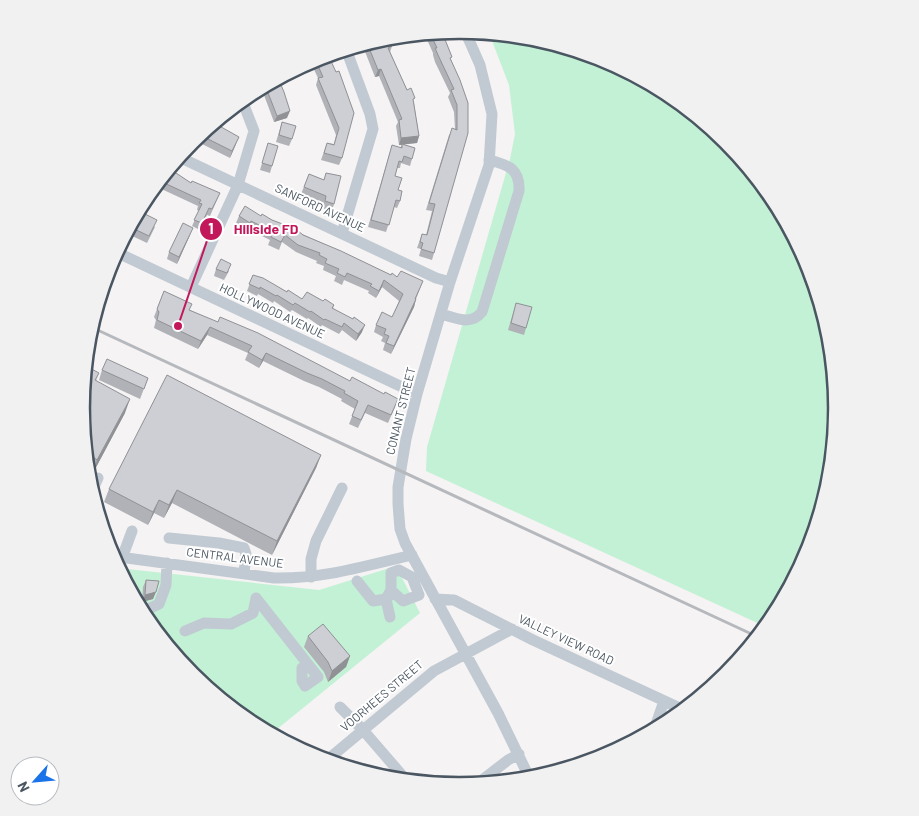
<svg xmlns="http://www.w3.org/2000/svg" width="919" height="816" font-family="Barlow,sans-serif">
<rect width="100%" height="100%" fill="#f5f3f3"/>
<path fill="#c3f1d5" d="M489 33 534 37 604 59 670 94 727 141 774 198 809 264 830 335 837 408 830 482 809 553 774 618 766 627 426 471 427 447 510 159 515 134 509 85Z
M396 566 420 613 271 734C223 708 176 663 145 618 135 603 127 584 118 568L319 590Z"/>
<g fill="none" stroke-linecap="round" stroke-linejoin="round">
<path stroke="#c1cad2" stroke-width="11" d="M465 31 480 65 492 114 489 165 450 282 417 394 406 439 398 487V504L400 529 405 543 498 713 530 779
M179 157 436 278 450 282
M342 233 373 129 370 114 346 49
M116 252 417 394
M191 287 238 185 254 131 242 100
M441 314C457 318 470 326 482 312L519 191C520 169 509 165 489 160
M92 491 98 478
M169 538 219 543 244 548 246 554 244 573
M112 556 274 578C324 579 364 566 412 555
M122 558 132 531
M311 577V559L316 541 342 488
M357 581 373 601 386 599 391 590V573L399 570 412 577 419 595 403 601 393 592 386 599 390 617
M435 599 454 600 533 640 684 710
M142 612 159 604 166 585 167 563
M185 631 204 623 231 624 253 613 256 598 318 677 305 686 302 681V668
M340 707 363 730 407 781
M654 730 664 701
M326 761 434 671 512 629
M477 784 508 760 519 754"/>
<path stroke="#b5b8bd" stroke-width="3" d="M91 327 758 637"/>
</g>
<path fill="#b0b2b7" d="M442 32 451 60 468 103 434 253 432 260 419 256 421 249 417 248 422 234 426 235 432 211 426 210 449 135 455 129 454 112 448 97 450 93 435 62 433 55V53L425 35V33Z
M386 37 392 46 390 52 407 90 414 103 419 136 417 143 403 144 415 148 410 166 401 163 400 168H397L395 176 400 201 397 208 394 207 386 232 368 227 392 145 400 148 402 145H399L396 126 398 122 379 76 375 77 364 49 366 43Z
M315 59 331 61 342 158 339 165 321 160 327 143 334 144 336 135 316 85 318 78 310 61Z
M278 78 287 118 274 122 261 87Z
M282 122 292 139 289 146 276 142Z
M214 123 236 144 230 158 194 140Z
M268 143 272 166 270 173 260 170Z
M169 169 191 183 220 193 210 216 207 215 200 230 192 226 199 211 197 210 198 206 155 186Z
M326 173 334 204 332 211 322 208 324 203 301 194 309 174 324 180Z
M137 214 141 216 155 227 147 243 126 233Z
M239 216H261L272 220 391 275 423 281 416 299 414 307 391 354 383 350 385 343 381 341 383 337 374 332 376 325 392 317 399 301 382 287 376 298 368 293 369 291 344 280 342 285 334 281 336 276 323 270 324 266 316 263 317 261 296 252 282 242 279 250 268 245 270 240 248 229 247 231 236 223Z
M190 235 177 264 167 259 169 252Z
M216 269 229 271 224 280 214 276Z
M253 275 302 299 323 301 334 305 333 308 362 332 356 341 342 330 339 334 322 325 321 327 308 318 307 319 292 310 290 312 274 301 273 303 258 294 257 296 247 291Z
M164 291 190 310 395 407 388 423 365 413 358 428 349 424 355 409 341 401 342 399 319 387 304 381 263 361 259 368 245 360 248 353 207 335 198 349 154 328 156 320 154 317Z
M516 303 526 328 524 335 508 330Z
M102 370 148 378 140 399 99 380Z
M99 373 96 381 125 413 93 473 88 471 82 408Z
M321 455 316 468 272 555 172 503 164 518 154 513 148 525 104 502 109 489Z
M146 580 159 581 153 599 142 602 143 587Z
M308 636 350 656 346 667 328 682 324 672 304 647Z"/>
<path fill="#909195" d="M381 69 379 76 375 77 378 70Z
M290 111 287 118 274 122 277 116Z
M419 136 417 143 399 145 401 138Z
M239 137 230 158 232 151Z
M193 228 190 235 177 264 179 257Z
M111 269 108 276 105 280 107 274Z
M384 280 382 287 376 298 379 291Z
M416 299 414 307 391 354 394 346Z
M365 325 362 332 356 341 358 334Z
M210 327 207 335 198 349 201 341Z
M266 353 263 361 259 368 262 360Z
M130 399 125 413 93 473 97 460Z
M321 455 316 468 272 555 277 541Z
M177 490 172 503 164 518 169 505Z
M159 500 154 513 148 525 153 512Z
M156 592 153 599 142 602 145 595Z
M350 656 346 667 328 682 332 671Z"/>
<path fill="#cdcfd5" stroke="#909195" d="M442 32 452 57 450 58 460 80 468 103V133L434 253 421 249 423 243 420 242 422 234 427 235 435 204 429 203 452 128 457 130V105L451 90 454 89 438 55 435 48H437L430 33Z
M386 37H389L392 46 388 48 407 90 411 88 415 98 413 99 419 136 401 138 399 120 402 119 381 69 378 70 367 43Z
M330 54 332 58 330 59 336 72 339 71 354 113 342 158 324 153 327 143 334 145 339 128 318 78 323 77 315 59Z
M278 78 284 92 290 111 277 116 265 85Z
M282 122 296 126 292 139 279 135Z
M214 123 239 137 232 151 200 135Z
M268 143 278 146 272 166 262 163Z
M402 144 415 148 412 159 404 156 402 162 399 161 395 176 402 178 398 190 402 191 400 201 396 200 389 225 371 220 392 145 402 148Z
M169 169 176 173 191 183 192 181 220 193 212 209 209 208 202 223 194 220 202 204 199 203 201 200 160 181Z
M326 173 341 176 334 204 325 201 326 196 304 187 309 174 324 180Z
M245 206 261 216 262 214 272 220 296 229 303 235 341 251 391 275 392 273 397 277 401 271 423 281 415 299H416L394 346 386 343 389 336 384 334 386 329 376 325 382 312 392 317 403 294 384 280 379 291 370 286 372 284 347 273 345 277 337 273 339 269 325 263 327 259 319 255 320 253 298 245 285 235 281 242 271 237 273 232 251 221 250 223 239 216Z
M143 213 157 220 149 236 130 227 137 214 141 216Z
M183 223 193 228 179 257 169 252Z
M221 259 231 264 227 273 216 269Z
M253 275 263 278 287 292 288 290 302 299 307 292 323 301 325 299 334 305 332 308 353 319 354 317 365 325 358 334 344 323 342 327 325 319 324 320 311 311 310 312 295 303 293 305 277 295 276 296 260 287V289L249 284Z
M164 291 192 304 189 310 218 322 220 317 258 333 350 381 352 377 384 394 385 392 398 399 391 415 368 405 361 420 352 416 358 401 344 393 345 391 322 379 307 373 266 353 262 360 248 352 252 346 210 327 201 341 157 320 159 312 157 309Z
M516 303 532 307 526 328 511 323Z
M107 359 148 378 144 389 102 370Z
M86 366 99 373 95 380 130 399 97 460 92 456 90 460 86 458 82 408Z
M167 375 321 455 277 541 177 490 169 505 159 500 153 512 109 489Z
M146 580 159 581 156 592 145 595Z
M323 624 350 656 332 671 328 662 308 636Z"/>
<g text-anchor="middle" stroke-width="4" stroke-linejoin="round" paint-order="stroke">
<g font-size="12" fill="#4a5661" stroke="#fff">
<text transform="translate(320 208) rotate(25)" y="4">SANFORD AVENUE</text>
<text transform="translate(272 311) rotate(25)" y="4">HOLLYWOOD AVENUE</text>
<text transform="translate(401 411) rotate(-76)" y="4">CONANT STREET</text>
<text transform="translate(235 558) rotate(7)" y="4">CENTRAL AVENUE</text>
<text transform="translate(566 640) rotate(25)" y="4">VALLEY VIEW ROAD</text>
<text transform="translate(382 696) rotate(-40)" y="4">VOORHEES STREET</text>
</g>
</g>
<path d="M0 0H919V816H0ZM90 408a369 369 0 1 1 738 0a369 369 0 1 1-738 0Z" fill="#f1f1f2" fill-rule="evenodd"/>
<path fill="none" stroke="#4a5661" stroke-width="2.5" d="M90 408a369 369 0 1 1 738 0a369 369 0 1 1-738 0Z"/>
<path fill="none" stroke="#c2185b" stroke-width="2" d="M178 326L211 229"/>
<g fill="#c2185b" stroke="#fff" stroke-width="2">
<circle cx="178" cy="326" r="5"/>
<circle cx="211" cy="229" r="12"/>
</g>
<g font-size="15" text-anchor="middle" font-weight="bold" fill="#fff">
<text x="211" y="234">1</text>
</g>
<g font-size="14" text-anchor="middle" font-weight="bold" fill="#c2185b" stroke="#fff" stroke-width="4" stroke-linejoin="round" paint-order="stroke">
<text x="266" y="234">Hillside FD</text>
</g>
<g transform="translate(35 781) rotate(243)"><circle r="24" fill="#ffffff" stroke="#b7bbc0"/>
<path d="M0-4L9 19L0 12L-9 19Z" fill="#1a73e8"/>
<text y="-8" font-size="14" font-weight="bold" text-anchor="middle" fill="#4a5661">N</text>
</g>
</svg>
